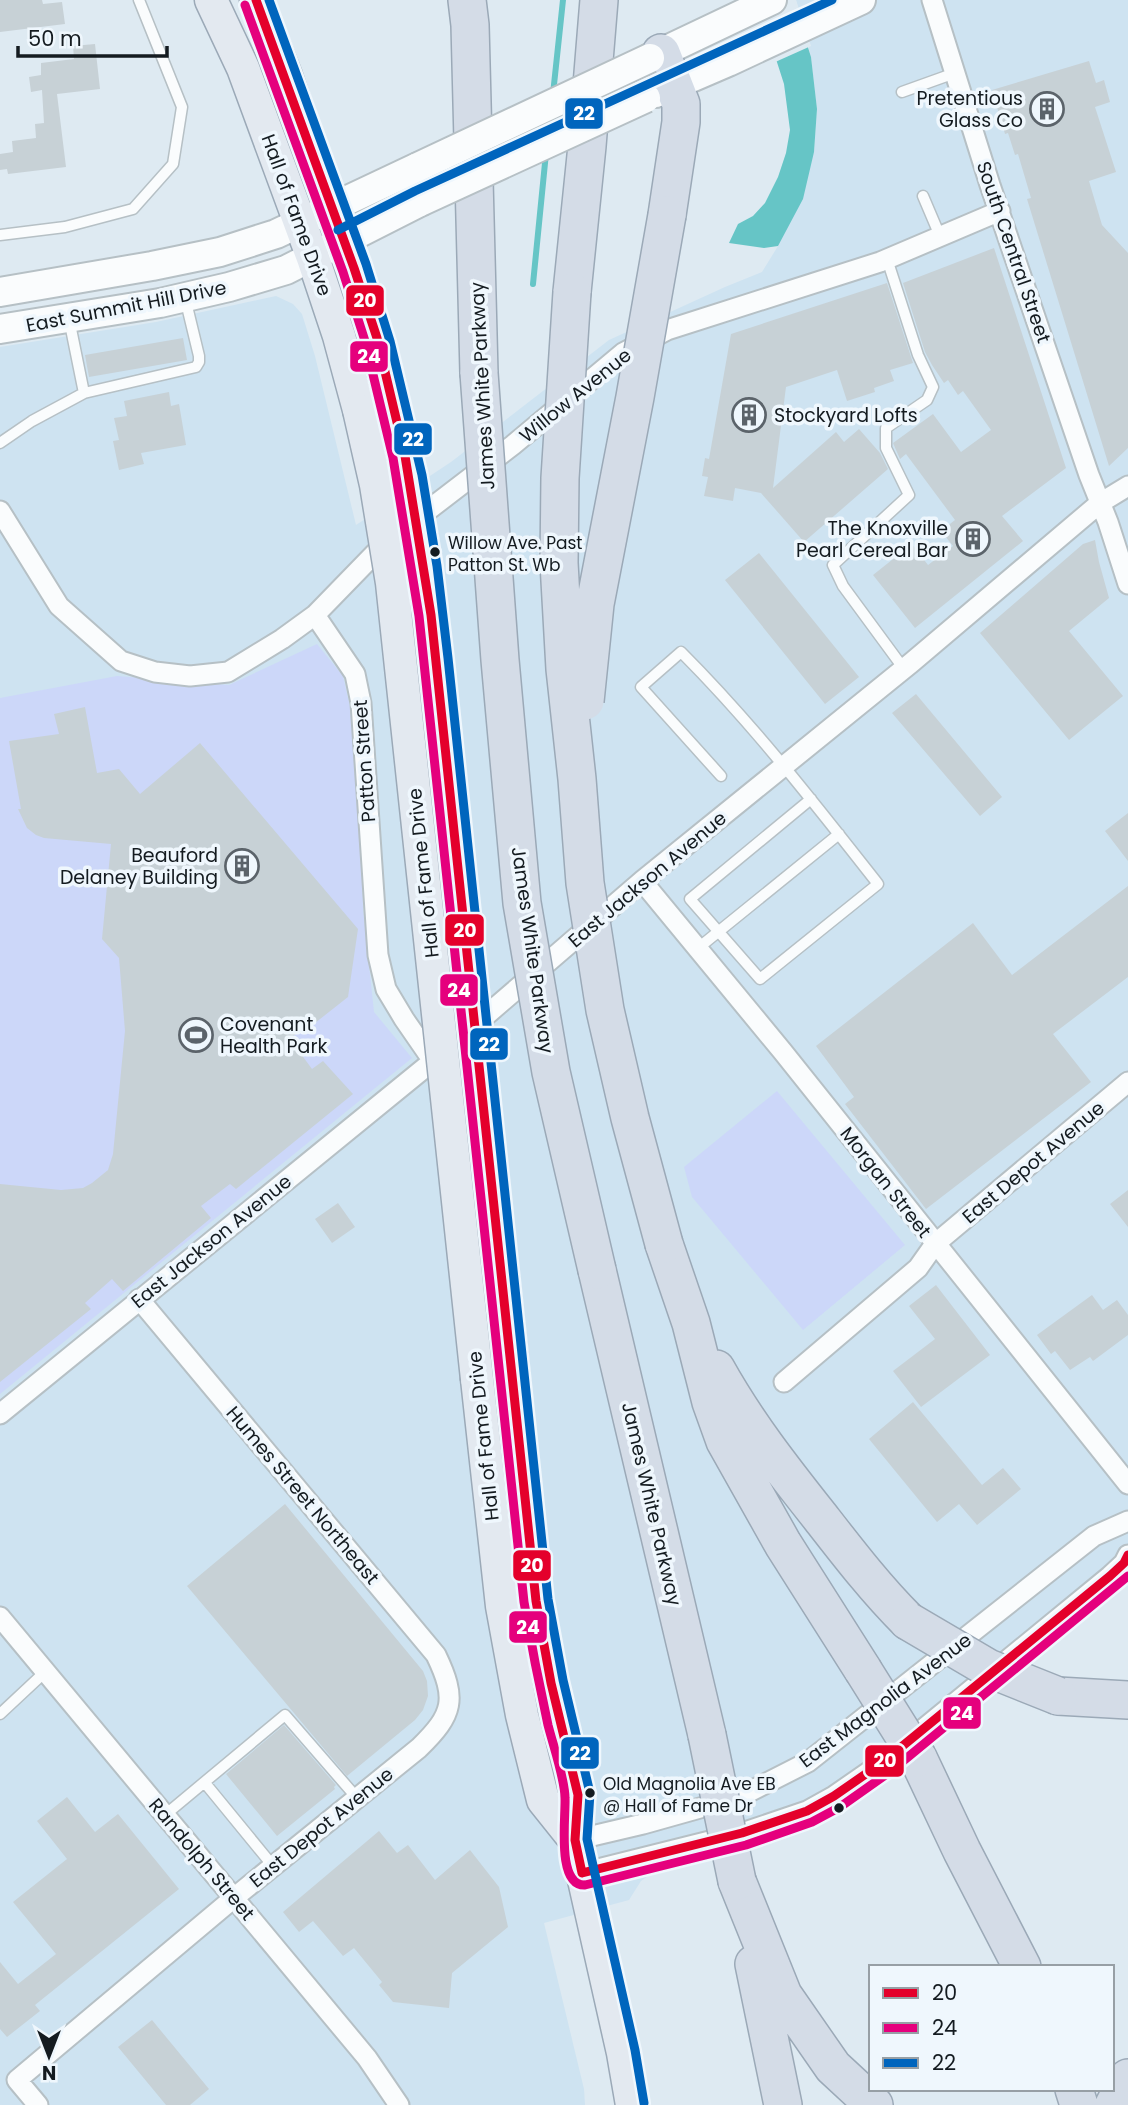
<svg xmlns="http://www.w3.org/2000/svg" width="1128" height="2105" font-family="Poppins,sans-serif">
<rect width="100%" height="100%" fill="#deeaf2"/>
<path fill="#cee3f1" d="M796 0H1128V1584L986 1698 867 1796 832 1815 773 1841 700 1863 651 1874 641 1881 629 1900 544 1923 584 2089 585 2105H0V347L156 322 276 296 293 304 302 314 315 356 356 525 451 462 609 340 725 287 762 272 778 246 814 152 817 109 811 57Z"/>
<path fill="#ccd7f9" d="M317 644 343 676 350 707 361 838 363 909 374 1012 412 1058 0 1394V698L117 676 229 685Z
M777 1091 905 1245 803 1330 692 1197 684 1167Z"/>
<path fill="#66c5c6" d="M757 0H793L811 57 817 109 814 152 803 199 778 246 764 248 729 243 738 224 753 216 765 203 778 177 786 153 790 130 784 84Z"/>
<path fill="#deeaf2" d="M754 0H796L811 46 773 63Z"/>
<g fill="none" stroke-linecap="round" stroke-linejoin="round">
<path stroke="#66c5c6" stroke-width="6" d="M553 94 563 0
M533 284 546 153"/>
</g>
<path fill="#c7d1d6" d="M0 0H42L43 4 62 2 65 24 0 32Z
M95 44 100 89 57 94 66 167 8 174 7 169 0 170V154L13 152 12 141 36 138 35 124 44 123 42 90 31 92 29 77 41 75V63L74 59 73 46Z
M1089 61 1096 83 1104 80 1110 102 1095 107 1116 172 1089 181 1102 225 1128 253V448L1109 466 1027 199 1031 198 1018 154 1015 155 1008 133 1005 134 992 90Z
M994 248 1066 468 1002 516 1023 541 915 628 873 575 912 544 928 565 953 546 941 531 955 520 906 454 900 459 893 443 933 414 961 452 991 430 963 391 958 395 948 380 944 383 932 365 925 352 903 283Z
M887 283 913 363 890 370 894 381 874 388 875 392 847 401 837 370 786 387 773 488 836 432 844 442 859 429 880 453 888 469 804 542 761 493 735 488 733 501 704 496 708 477 702 476 705 458 709 459 731 334Z
M183 338 187 360 89 377 85 355Z
M169 392 171 406 179 404 186 445 141 453 144 464 119 470 113 441 119 440 114 418 127 416 124 401Z
M1095 540 1099 562 1109 598 1069 631 1123 696 1069 740 980 633 1083 544Z
M759 553 859 677 825 704 725 580Z
M916 694 1002 797 980 816 892 713Z
M85 707 97 773 119 769 140 794 200 743 358 929 348 997 315 1023 310 1022 290 1039 312 1069 323 1061 353 1094 236 1189 230 1184 201 1206 211 1218 123 1291 112 1279 85 1303 91 1309 0 1382V1184L61 1190 83 1188 92 1183 108 1170 113 1154 125 1031 119 958 102 939 111 844 44 838 36 835 27 828 18 809H21L9 741 59 734 54 714Z
M1128 813V861L1105 831Z
M1128 886V977L1053 1034 1091 1082 926 1209 845 1104 854 1097 816 1046 973 923 1012 975Z
M1128 1190V1227L1110 1204Z
M338 1203 355 1227 332 1243 315 1219Z
M936 1285 990 1355 921 1407 893 1371 935 1339 909 1306Z
M1092 1295 1103 1310 1117 1300 1128 1315V1335L1093 1361 1090 1357 1070 1370 1055 1351 1051 1354 1037 1335Z
M913 1402 982 1485 1003 1468 1021 1489 977 1525 959 1504 937 1522 869 1439Z
M285 1504 423 1671 427 1681 428 1696 423 1710 415 1720 347 1776 187 1586Z
M284 1725 336 1785 334 1787 335 1789 277 1836 226 1774Z
M67 1797 95 1832 118 1814 179 1889 35 2005 40 2011 7 2037 0 2029V1962L18 1984 56 1954 13 1902 67 1859 37 1821Z
M379 1831 397 1853 408 1845 435 1880 470 1850 499 1887 508 1927 452 1973 449 2008 393 2002 379 1985 382 1982 354 1948 343 1956 313 1921 299 1932 283 1912Z
M152 2020 209 2089 190 2105H166L118 2047Z"/>
<g fill="none" stroke-linecap="round" stroke-linejoin="round">
<g stroke="#b6c0c5" stroke-width="13">
<path id="service" d="M902 92 955 73
M923 196 940 236
M0 235 65 227 133 209 173 164 182 107 139 0
M887 259 918 355 933 387 927 400 886 428V448L909 495 833 565 843 586 904 669
M69 319 84 393 196 367 199 362V356L185 298
M0 443 32 421 84 393
M721 776 641 687 681 652C753 724 815 804 878 884L760 979 690 899 811 799
M697 949 839 834
M0 1714 45 1672
M205 1783 273 1866
M165 1815 285 1715 357 1798"/>
</g>
<g stroke="#b6c0c5" stroke-width="23">
<path id="minor" d="M932 0 990 185 1089 475 1108 522 1128 584
M0 511 59 606 121 661 155 672 190 676 228 672 282 639 315 615 384 544 513 445 623 353 667 330 880 262 1000 211
M315 615 355 674 361 703 378 955 386 989 404 1019 433 1061
M642 881 783 1052 1128 1484
M784 1382 918 1268 935 1244 1128 1082
M0 1414 433 1061 642 881 911 663 1100 503 1128 486
M0 1617 367 2058 399 2105
M575 1840 643 1824 739 1797 808 1762 1094 1536 1128 1521
M582 1873 742 1833 807 1811 834 1796 883 1762 1110 1576 1124 1563 1128 1555
M38 2105 17 2080 235 1897 419 1748C454 1714 457 1699 436 1655L139 1299"/>
</g>
<g stroke="#b6c0c5" stroke-width="32">
<path id="secondary" d="M650 58 772 0
M656 93 728 62 861 0
M0 292 152 266 220 252 276 234 418 167
M0 329 160 303 229 287 286 270 420 202"/>
</g>
<g stroke="#9ba9b7" stroke-width="35">
<path id="primary" d="M211 0 243 68 313 258 339 336 359 410
M256 0 286 76 320 177 365 298 389 384
M511 1355 536 1601 551 1683 578 1795 575 1840 623 2053 632 2105
M477 1379 502 1606 522 1715 543 1800 575 1840"/>
</g>
<g stroke="#9ba9b7" stroke-width="40">
<path id="motorway" d="M467 0 470 25 479 373
M661 53 681 104V122L667 215
M572 292 587 146 599 0
M664 1244 691 1323 711 1402 725 1441 783 1544 863 1670
M597 1270 707 1735
M716 1369C746 1423 783 1470 821 1518 849 1554 876 1589 908 1621
M1058 1696 1128 1700
M918 1758 962 1851 1022 1967
M737 1881 783 1995 833 2067 874 2105
M754 1964 783 2105
M1074 2089 1079 2105
M1114 2105 1128 2078"/>
</g>
<use href="#service" stroke="#fafcfd" stroke-width="10"/>
<use href="#minor" stroke="#fafcfd" stroke-width="19"/>
<use href="#secondary" stroke="#fafcfd" stroke-width="28"/>
<use href="#primary" stroke="#e3e9f0" stroke-width="32"/>
<use href="#motorway" stroke="#d4dce7" stroke-width="37"/>
<g stroke="#b6c0c5" stroke-width="32" stroke-linecap="butt">
<path id="secondary-bridge" d="M418 167 650 58
M420 202 646 98"/>
</g>
<g stroke="#9ba9b7" stroke-width="35" stroke-linecap="butt">
<path id="primary-bridge" d="M389 384 421 536 431 615 511 1355
M359 410 376 485 392 583 477 1379"/>
</g>
<g stroke="#9ba9b7" stroke-width="40" stroke-linecap="butt">
<path id="motorway-bridge" d="M572 292 560 478 559 563 565 669 577 779 585 883 605 1010 630 1118 664 1244
M479 373 500 660 522 903 551 1072 597 1270
M585 701 595 604 635 397 667 215
M908 1621 988 1668 1058 1696
M863 1670 918 1758
M707 1735 737 1881"/>
</g>
<use href="#secondary-bridge" stroke="#fafcfd" stroke-width="28"/>
<use href="#primary-bridge" stroke="#e3e9f0" stroke-width="32"/>
<use href="#motorway-bridge" stroke="#d4dce7" stroke-width="37"/>
<g stroke="#eff7fd" stroke-width="14">
<path id="bus-1" d="M256 0 354 268 377 338 405 456 431 615 536 1601 551 1683 578 1795 575 1840 582 1873 742 1833 807 1811 834 1796 883 1762 1110 1576 1124 1563 1128 1555"/>
</g>
<g stroke="#eff7fd" stroke-width="14">
<path id="bus-2" d="M245 5 343 272 365 341 393 458 419 616 524 1602C531 1643 539 1684 548 1725 553 1745 565 1779 565 1798 566 1817 556 1886 585 1885L746 1845 812 1822 840 1807 891 1771 1128 1576"/>
</g>
<g stroke="#eff7fd" stroke-width="14">
<path id="bus-3" d="M269 0 366 264 390 341 422 475 437 566 448 658 548 1599 563 1680 590 1793 587 1839 635 2050 644 2103
M338 230 415 191 832 0"/>
</g>
<use href="#bus-1" stroke="#e4002b" stroke-width="9"/>
<use href="#bus-2" stroke="#e5007d" stroke-width="9"/>
<use href="#bus-3" stroke="#0065bd" stroke-width="9"/>
</g>
<defs>
<g id="building-ring" transform="scale(1.75)"><circle r="9.5" fill="#eff7fd" stroke="#5b636a" stroke-width="1.5"/><path d="M-4-6H4V6H1V3H-1V6H-4ZM-2.5-4.3h1.7v1.8h-1.7ZM.8-4.3h1.7v1.8H.8ZM-2.5-1h1.7V.8h-1.7ZM.8-1h1.7V.8H.8Z" fill="#5b636a"/></g>
<g id="stadium-ring" transform="scale(1.75)"><circle r="9.5" fill="#eff7fd" stroke="#5b636a" stroke-width="1.5"/><path d="M0-5a6.5 5 0 1 0 0 10a6.5 5 0 1 0 0-10ZM-3.5-1.8h7v3.6h-7Z" fill="#5b636a"/></g>
</defs>
<g fill-rule="evenodd">
<use href="#building-ring" x="1047" y="109"/>
<use href="#building-ring" x="749" y="415"/>
<use href="#building-ring" x="973" y="539"/>
<use href="#building-ring" x="242" y="866"/>
<use href="#stadium-ring" x="196" y="1035"/>
</g>
<g fill="#141b20" stroke="#eff7fd" stroke-width="2.5">
<circle cx="435" cy="552" r="6"/>
<circle cx="590" cy="1793" r="6"/>
<circle cx="839" cy="1808" r="6"/>
</g>
<g text-anchor="middle" stroke-width="7" stroke-linejoin="round" paint-order="stroke">
<g font-size="17" fill="#141b20" stroke="#eff7fd" text-anchor="start">
<text x="448" y="549">Willow Ave. Past<tspan x="448" dy="22">Patton St. Wb</tspan></text>
<text x="603" y="1790">Old Magnolia Ave EB<tspan x="603" dy="22">@ Hall of Fame Dr</tspan></text>
</g>
<g font-size="19" fill="#141b20" stroke="#eff7fd" text-anchor="end">
<text x="1023" y="105">Pretentious<tspan x="1023" dy="22">Glass Co</tspan></text>
<text x="774" y="422" text-anchor="start">Stockyard Lofts</text>
<text x="948" y="535">The Knoxville<tspan x="948" dy="22">Pearl Cereal Bar</tspan></text>
<text x="218" y="862">Beauford<tspan x="218" dy="22">Delaney Building</tspan></text>
<text x="220" y="1031" text-anchor="start">Covenant<tspan x="220" dy="22">Health Park</tspan></text>
</g>
<g font-size="19" fill="#141b20" stroke="#eff7fd">
<text transform="translate(297 215) rotate(70)" y="7">Hall of Fame Drive</text>
<text transform="translate(1014 252) rotate(71)" y="7">South Central Street</text>
<text transform="translate(126 306) rotate(-11)" y="7">East Summit Hill Drive</text>
<text transform="translate(482 386) rotate(-93)" y="7">James White Parkway</text>
<text transform="translate(575 395) rotate(-39)" y="7">Willow Avenue</text>
<text transform="translate(364 761) rotate(-94)" y="7">Patton Street</text>
<text transform="translate(423 873) rotate(-96)" y="7">Hall of Fame Drive</text>
<text transform="translate(647 879) rotate(-40)" y="7">East Jackson Avenue</text>
<text transform="translate(533 950) rotate(82)" y="7">James White Parkway</text>
<text transform="translate(1033 1162) rotate(-40)" y="7">East Depot Avenue</text>
<text transform="translate(886 1182) rotate(52)" y="7">Morgan Street</text>
<text transform="translate(211 1241) rotate(-39)" y="7">East Jackson Avenue</text>
<text transform="translate(483 1436) rotate(-96)" y="7">Hall of Fame Drive</text>
<text transform="translate(303 1495) rotate(50)" y="7">Humes Street Northeast</text>
<text transform="translate(652 1504) rotate(77)" y="7">James White Parkway</text>
<text transform="translate(885 1700) rotate(-37)" y="7">East Magnolia Avenue</text>
<text transform="translate(321 1827) rotate(-39)" y="7">East Depot Avenue</text>
<text transform="translate(202 1859) rotate(50)" y="7">Randolph Street</text>
</g>
</g>
<g stroke="#eff7fd" stroke-width="2.5">
<rect x="564" y="97" width="40" height="33" rx="7" fill="#0065bd"/>
<rect x="345" y="284" width="40" height="33" rx="7" fill="#e4002b"/>
<rect x="349" y="340" width="40" height="33" rx="7" fill="#e5007d"/>
<rect x="393" y="422" width="40" height="34" rx="7" fill="#0065bd"/>
<rect x="444" y="913" width="41" height="34" rx="7" fill="#e4002b"/>
<rect x="439" y="973" width="40" height="34" rx="7" fill="#e5007d"/>
<rect x="469" y="1027" width="40" height="34" rx="7" fill="#0065bd"/>
<rect x="512" y="1549" width="40" height="33" rx="7" fill="#e4002b"/>
<rect x="508" y="1610" width="40" height="34" rx="7" fill="#e5007d"/>
<rect x="942" y="1696" width="40" height="34" rx="7" fill="#e5007d"/>
<rect x="560" y="1736" width="40" height="34" rx="7" fill="#0065bd"/>
<rect x="864" y="1744" width="41" height="34" rx="7" fill="#e4002b"/>
</g>
<g font-size="19" text-anchor="middle" font-weight="bold" fill="#fff">
<text x="584" y="120">22</text>
<text x="365" y="307">20</text>
<text x="369" y="363">24</text>
<text x="413" y="446">22</text>
<text x="465" y="937">20</text>
<text x="459" y="997">24</text>
<text x="489" y="1051">22</text>
<text x="532" y="1572">20</text>
<text x="528" y="1634">24</text>
<text x="962" y="1720">24</text>
<text x="580" y="1760">22</text>
<text x="885" y="1767">20</text>
</g>
<rect x="869" y="1965" width="245" height="126" fill="#eff7fd" stroke="#979fa5" stroke-width="2"/>
<rect x="883" y="1988" width="35" height="10" fill="#e4002b" stroke="#979fa5" stroke-width="2"/>
<text x="932" y="2000" font-size="21" fill="#141b20">20</text>
<rect x="883" y="2023" width="35" height="10" fill="#e5007d" stroke="#979fa5" stroke-width="2"/>
<text x="932" y="2035" font-size="21" fill="#141b20">24</text>
<rect x="883" y="2058" width="35" height="10" fill="#0065bd" stroke="#979fa5" stroke-width="2"/>
<text x="932" y="2070" font-size="21" fill="#141b20">22</text>
<g transform="translate(49 2056) rotate(180)" stroke="#eff7fd" stroke-width="5" paint-order="stroke">
<path d="M0-5L12 26L0 18L-12 26Z" fill="#141b20"/>
<text y="-10" font-size="19" font-weight="bold" text-anchor="middle" fill="#141b20">N</text>
</g>
<path d="M18 46v10h149v-10" fill="none" stroke="#141b20" stroke-width="3.5"/>
<text x="28" y="46" font-size="21" fill="#141b20" stroke="#eff7fd" stroke-width="5" paint-order="stroke">50 m</text>
</svg>
